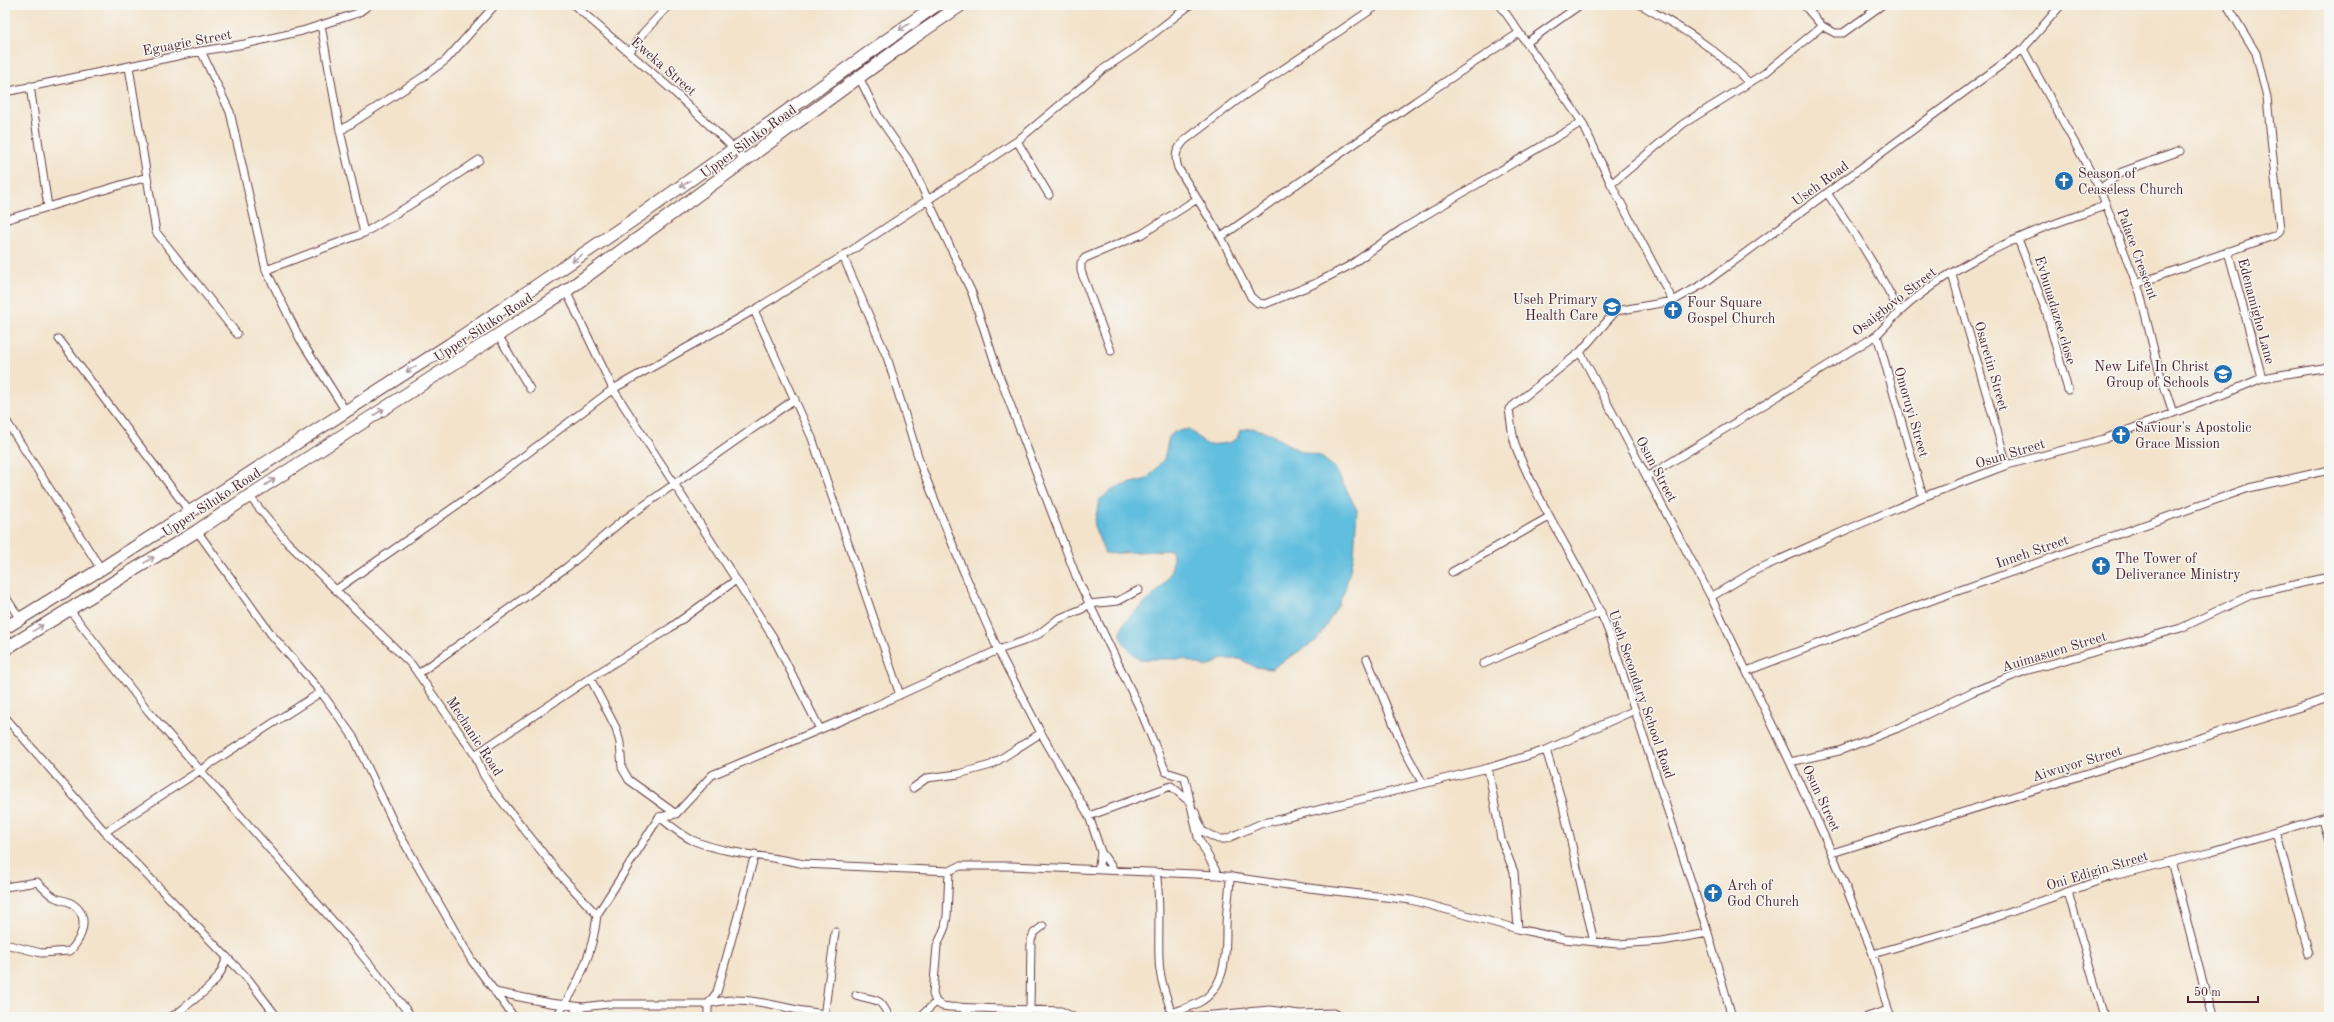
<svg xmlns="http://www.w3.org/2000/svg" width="2334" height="1022" font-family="'Old Standard TT',serif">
<rect width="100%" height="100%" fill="#f6f6f2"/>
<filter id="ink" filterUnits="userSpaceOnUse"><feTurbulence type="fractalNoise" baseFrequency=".025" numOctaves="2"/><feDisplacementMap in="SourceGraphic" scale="8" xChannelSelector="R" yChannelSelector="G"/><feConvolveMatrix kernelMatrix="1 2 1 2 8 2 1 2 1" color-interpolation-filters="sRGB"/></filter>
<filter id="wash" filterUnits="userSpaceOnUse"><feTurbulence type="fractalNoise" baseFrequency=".012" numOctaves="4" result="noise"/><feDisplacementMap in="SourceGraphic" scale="16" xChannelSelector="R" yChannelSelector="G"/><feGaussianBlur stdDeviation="0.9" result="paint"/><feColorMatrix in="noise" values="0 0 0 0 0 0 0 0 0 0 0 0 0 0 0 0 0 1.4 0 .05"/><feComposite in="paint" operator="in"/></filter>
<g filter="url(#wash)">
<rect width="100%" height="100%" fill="#f3e3cb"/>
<path fill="#60bede" stroke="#556e84" d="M1252 428 1269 433 1300 451 1320 456 1335 468 1357 510 1354 554 1345 589 1338 606 1317 640 1271 669 1255 667 1240 659H1223L1207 667 1184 659H1138C1134 654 1125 646 1122 640 1111 612 1182 596 1172 550L1105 554 1094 526 1099 500 1117 487 1147 479 1164 459 1169 437 1174 432 1189 429 1207 445 1229 443 1237 439 1240 430Z"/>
</g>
<g filter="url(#ink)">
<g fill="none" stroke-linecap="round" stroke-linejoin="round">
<g stroke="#633c43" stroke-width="9">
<path id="street" d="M574 5 672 90 747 161
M1378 5 1239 99 1184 141C1176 151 1174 155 1178 168L1221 237 1251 297 1258 303 1265 304 1314 284 1349 266 1402 229 1582 122
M1500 5 1582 122 1611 184
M1641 5C1683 29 1715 47 1749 83
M321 25 340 131 364 233
M1822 26 1835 33H1843L1882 5
M1526 43 1580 5
M2023 49 2100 189 2140 293 2158 367 2173 413
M201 51 230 112 266 270 300 339 345 410
M629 53 643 33 669 5
M129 67 156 232 237 334
M859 77 878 116 911 164 972 293 999 375 1076 576 1139 707 1166 772 1185 778 1198 837 1218 875
M30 86 48 207
M5 92 201 51 245 44 302 31 358 13 369 5
M340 131 423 77 446 60 495 5
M1017 141 1049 195
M2100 189 2122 172 2180 151
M1827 193C1854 231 1878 269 1899 311
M5 220 147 177
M1221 237 1416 101 1519 33
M2018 239 2046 311 2068 390
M2228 251 2262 378
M843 256 887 357 921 466 963 570 998 650 1041 733 1089 816 1101 852 1099 865 1102 869
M266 270 364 233 436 189 479 160
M1952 274 2007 465
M2136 284 2276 235 2280 230 2267 97 2256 53 2227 5
M566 291 613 389 773 637 820 729
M1673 301 1611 184 1683 124 1765 73 1822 26 1804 5
M754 310 812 438 900 695
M498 335 530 389
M1877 335 1923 497
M59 339 189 511
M1111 351 1081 271V263L1085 258 1142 234 1197 199
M1580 352 1711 597 1790 762 1832 853 1873 954 1888 1010 1892 1017
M5 419 101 569
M1647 477 1877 335C1933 271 2016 235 2097 209L2106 203
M249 496 287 542 412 665 475 755 484 776 497 795 561 876 597 915C593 952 578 987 556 1017
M197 531 271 634 321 692 354 738 397 830 472 961 514 1017
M1452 572 1549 517
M337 589 480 489 613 389 754 310 843 256 1017 141 1102 70 1135 48 1190 5
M5 596 20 619
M1711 597 1756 570 1860 524 1923 497 2007 465 2104 439 2224 394 2262 378 2329 367
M69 609 149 712 354 945 412 1017
M1367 659 1404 749 1423 784
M1483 664 1601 612
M1747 671 1935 599 2249 488 2329 470
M418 674 567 567 622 521 795 399
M590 678 616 728 620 743 622 768 629 780 676 814
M5 717 105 832 249 980 277 1017
M1546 750 1562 802 1594 942
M475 755 590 678 670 628 736 580
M1790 762 1839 751 1903 726 1972 692 2025 671 2181 628 2253 594 2329 577
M1488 768 1501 839 1514 872 1518 929
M913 788 927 778 958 774 991 765 1041 733
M1195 812 1202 831 1218 839H1226L1260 824 1488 768 1546 750 1635 710
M1089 816 1171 786 1191 803
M659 817C669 824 681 835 692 840 727 855 767 855 804 864L949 871 960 866H1010L1218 875 1309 888 1411 900 1518 929 1564 939 1618 944 1662 941 1708 933
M2322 818 2329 846
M105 832 321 692
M2276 832 2309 954
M1101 852 1114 870
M1832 853 2329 698
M2171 861 2212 1017
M949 871 947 916 945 927 937 946 933 994 936 1002 942 1006 950 1007 1061 1011 1073 1017
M1156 872C1161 900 1158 929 1159 958 1159 978 1167 998 1173 1017
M5 887 37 882C42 887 48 893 54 897 59 900 66 900 71 903 91 915 83 937 70 951L41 953 5 944
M2068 892 2104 1017
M597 915 659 817 676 814 712 775 873 707 998 650 1024 641 1039 634 1058 619 1082 609 1089 604 1118 601 1139 590
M1873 954 1977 924 2109 877 2212 851 2329 816
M495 992 550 1003 583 1007 608 1004H708C740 994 771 1005 803 1011 813 1013 821 1012 830 1017
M856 995C876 1002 879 995 889 1017
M960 1007 966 1010 971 1017
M574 1008 586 1017
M1030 1010 1031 940 1034 933 1043 926
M1172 1013C1180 1010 1190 1007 1198 1003 1227 988 1226 953 1226 926 1226 909 1230 893 1230 876
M1299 1014 1334 1013 1341 1017
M170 1017C181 1013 186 1005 195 999 212 986 220 978 227 957
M708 1017V1004L717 992 755 854
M824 1017 835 932
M920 1017 936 1002
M1190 1017 1270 1010 1299 1014 1303 1017
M1732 1017 1708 933 1610 635C1585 571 1543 514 1517 450 1512 438 1511 422 1509 409L1580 352 1616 311 1673 301 1703 284 2023 49 2061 5
M1867 1017 1888 1010"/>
</g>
<g stroke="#633c43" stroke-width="14">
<path id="primary" d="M5 628 101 569 449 345 645 212 936 5
M5 649 197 531 249 496 566 291 910 40 961 5"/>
</g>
<use href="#street" stroke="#fff" stroke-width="7"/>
<use href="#primary" stroke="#fff" stroke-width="12"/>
</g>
<defs><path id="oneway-shaft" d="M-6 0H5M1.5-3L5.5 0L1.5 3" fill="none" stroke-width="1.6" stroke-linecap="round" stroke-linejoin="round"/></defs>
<g stroke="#ae9aa0">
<use href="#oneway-shaft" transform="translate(904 27) rotate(146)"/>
<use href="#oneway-shaft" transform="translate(685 184) rotate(145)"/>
<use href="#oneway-shaft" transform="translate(577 258) rotate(146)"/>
<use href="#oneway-shaft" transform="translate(411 369) rotate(148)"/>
<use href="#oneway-shaft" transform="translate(379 412) rotate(-33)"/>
<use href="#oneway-shaft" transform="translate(270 482) rotate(-33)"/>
<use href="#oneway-shaft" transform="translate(149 560) rotate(-31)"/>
<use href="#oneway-shaft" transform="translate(38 628) rotate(-32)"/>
</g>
</g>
<defs>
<g id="church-disc" transform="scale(1)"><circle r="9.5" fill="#1f6fb2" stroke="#f6f6f2"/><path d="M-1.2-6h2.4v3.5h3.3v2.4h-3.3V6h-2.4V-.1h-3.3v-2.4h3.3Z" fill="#fff"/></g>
<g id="school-disc" transform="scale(1)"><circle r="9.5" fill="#1f6fb2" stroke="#f6f6f2"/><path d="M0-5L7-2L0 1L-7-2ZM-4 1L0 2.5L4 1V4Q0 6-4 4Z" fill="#fff"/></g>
</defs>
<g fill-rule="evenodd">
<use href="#church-disc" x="2064" y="181"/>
<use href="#school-disc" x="1612" y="307"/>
<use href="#church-disc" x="1673" y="310"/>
<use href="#school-disc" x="2223" y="374"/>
<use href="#church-disc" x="2121" y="435"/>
<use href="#church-disc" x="2101" y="566"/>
<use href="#church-disc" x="1713" y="893"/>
</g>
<g text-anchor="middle" stroke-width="3" stroke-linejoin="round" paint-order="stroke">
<g font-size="14" fill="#4a1f2b" stroke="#f6f6f2">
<text transform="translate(187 42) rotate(-11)" y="5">Eguagie Street</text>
<text transform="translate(664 66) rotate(41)" y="5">Eweka Street</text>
<text transform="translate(748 141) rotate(-36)" y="5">Upper Siluko Road</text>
<text transform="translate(1820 183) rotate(-36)" y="5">Useh Road</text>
<text transform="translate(2138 254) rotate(70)" y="5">Palace Crescent</text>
<text transform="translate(1894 301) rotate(-38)" y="5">Osaigbovo Street</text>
<text transform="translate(2056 310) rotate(73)" y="5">Evbuuadazee close</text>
<text transform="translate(2257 311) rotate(75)" y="5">Edenamigho Lane</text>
<text transform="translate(483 327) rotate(-33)" y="5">Upper Siluko Road</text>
<text transform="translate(1992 366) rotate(74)" y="5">Osaretin Street</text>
<text transform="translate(1912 412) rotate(74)" y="5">Omoruyi Street</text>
<text transform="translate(2010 453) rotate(-17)" y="5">Osun Street</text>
<text transform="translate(1657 469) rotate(62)" y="5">Osun Street</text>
<text transform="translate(211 502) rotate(-33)" y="5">Upper Siluko Road</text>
<text transform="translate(2032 551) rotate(-19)" y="5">Inneh Street</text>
<text transform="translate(2054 651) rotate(-17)" y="5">Auimasuen Street</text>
<text transform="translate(1642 694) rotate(71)" y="5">Useh Secondary School Road</text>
<text transform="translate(475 736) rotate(57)" y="5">Mechanic Road</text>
<text transform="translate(2077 763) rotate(-17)" y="5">Aiwuyor Street</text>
<text transform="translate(1822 798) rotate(65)" y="5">Osun Street</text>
<text transform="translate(2097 870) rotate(-17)" y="5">Oni Edigin Street</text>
</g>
<g font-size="14" fill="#4a1f2b" stroke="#f6f6f2" text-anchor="start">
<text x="2078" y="178">Season of<tspan x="2078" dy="16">Ceaseless Church</tspan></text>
<text x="1598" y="304" text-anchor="end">Useh Primary<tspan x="1598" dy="16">Health Care</tspan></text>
<text x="1687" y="307">Four Square<tspan x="1687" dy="16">Gospel Church</tspan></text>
<text x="2209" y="371" text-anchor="end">New Life In Christ<tspan x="2209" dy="16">Group of Schools</tspan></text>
<text x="2135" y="432">Saviour's Apostolic<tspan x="2135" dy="16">Grace Mission</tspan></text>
<text x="2115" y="563">The Tower of<tspan x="2115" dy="16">Deliverance Ministry</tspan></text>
<text x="1727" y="890">Arch of<tspan x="1727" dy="16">God Church</tspan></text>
</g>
</g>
<rect width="2334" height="1022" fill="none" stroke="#f6f6f2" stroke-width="20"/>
<path d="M2188 996v6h70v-6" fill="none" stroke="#4a1f2b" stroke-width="2"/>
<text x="2194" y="996" font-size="12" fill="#4a1f2b" stroke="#f6f6f2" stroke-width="3" paint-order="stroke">50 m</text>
</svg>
